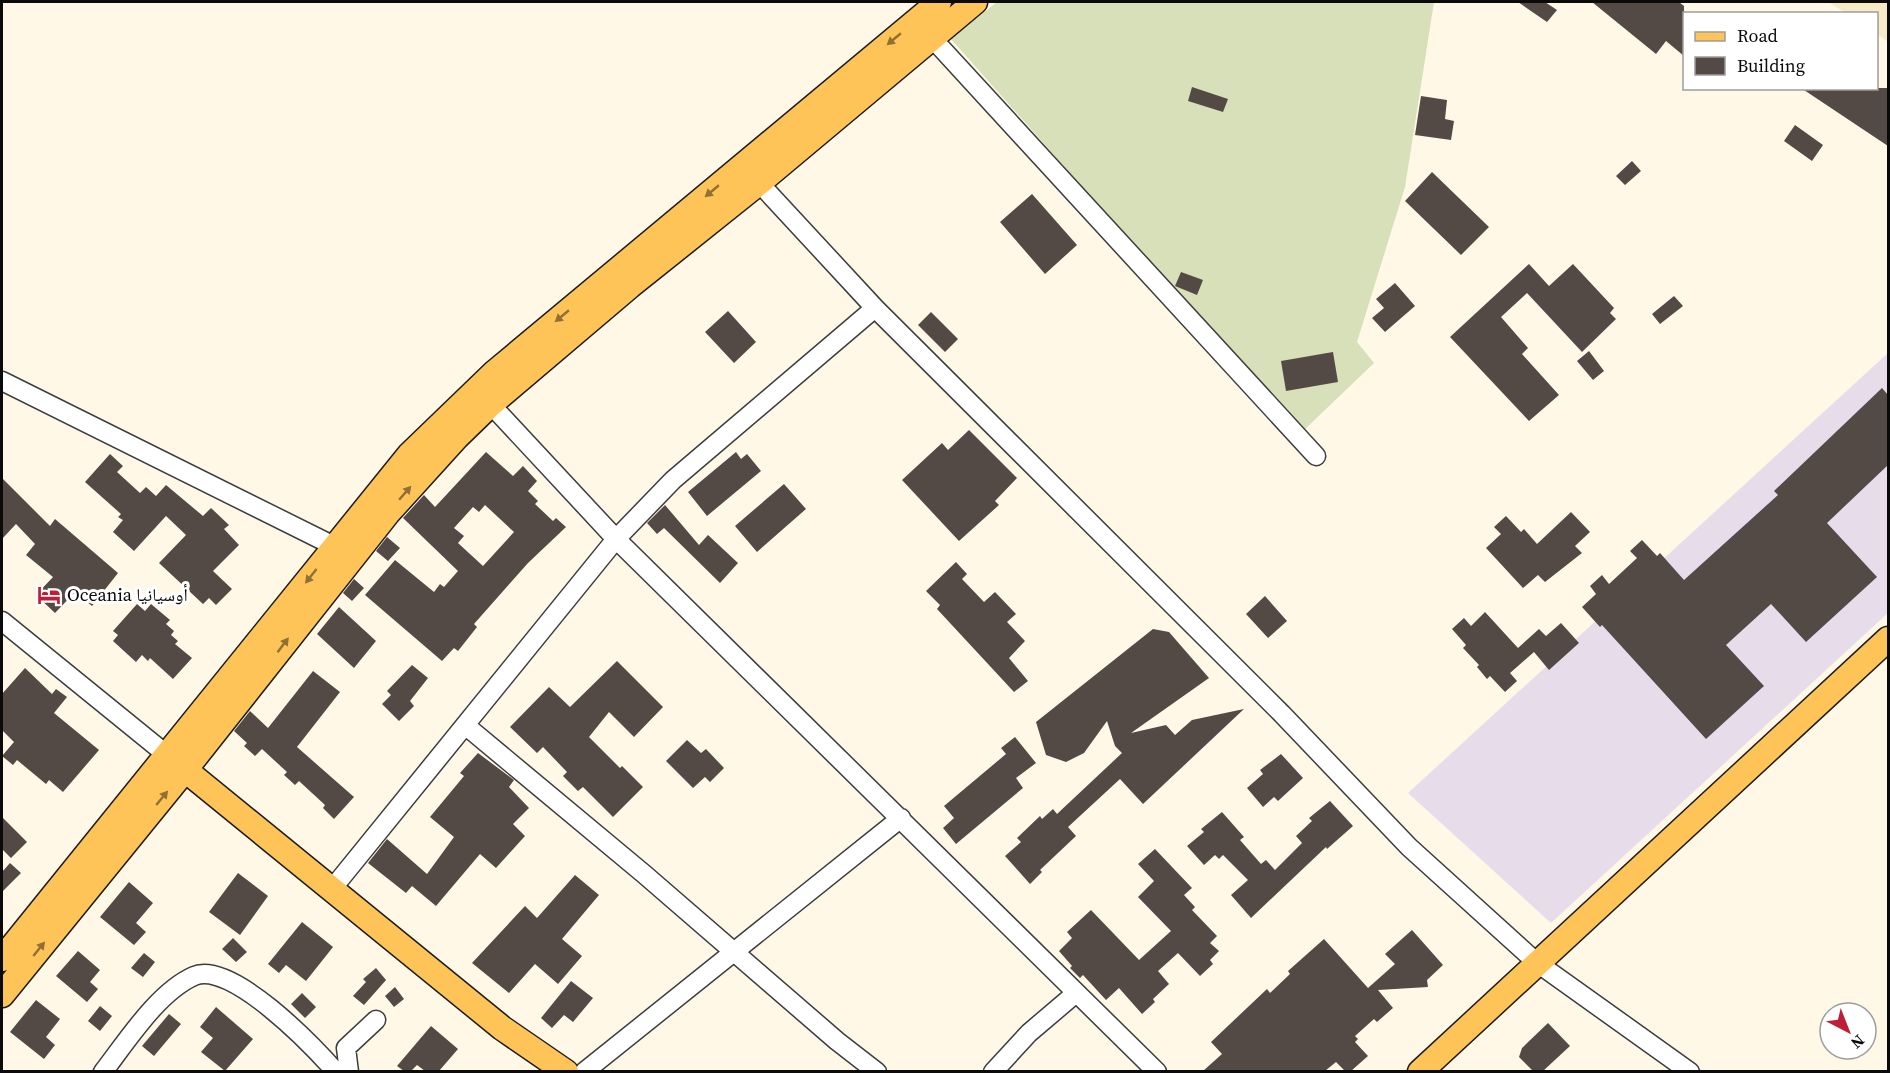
<svg xmlns="http://www.w3.org/2000/svg" width="1890" height="1073" font-family="'Source Serif 4','Noto Naskh Arabic',serif">
<rect width="100%" height="100%" fill="#fff8e7"/>
<path fill="#e7ddea" d="M1888 353V613L1551 923 1408 793Z"/>
<path fill="#f5ecc7" d="M1828 2H1888V42L1877 34 1876 14 1846 13Z"/>
<path fill="#d8e0b9" d="M997 2H1434L1405 187 1357 342 1374 363 1301 433 951 39Z"/>
<path fill="#534a46" fill-rule="evenodd" d="M1518 2H1545L1557 10 1547 22Z
M1592 2H1679L1684 6V56L1666 41 1656 54Z
M1192 87 1228 99 1223 112 1188 101Z
M1801 88H1888V146Z
M1421 96 1447 100 1445 119 1454 121 1451 140 1415 135Z
M1795 125 1823 145 1812 161 1784 141Z
M1632 161 1641 171 1625 185 1616 176Z
M1432 172 1489 227 1461 255 1405 201Z
M1032 194 1077 245 1045 274 1000 222Z
M1529 264 1549 286 1573 264 1614 308 1610 313 1616 319 1582 352 1527 293 1501 317 1528 348 1522 354 1559 395 1529 421 1450 337Z
M1181 272 1203 280 1197 295 1175 286Z
M1395 283 1415 306 1385 332 1372 318 1384 308 1376 299Z
M1674 296 1683 306 1660 324 1652 314Z
M728 311 756 342 734 363 705 332Z
M931 312 958 339 945 352 918 325Z
M1589 351 1604 371 1593 380 1577 361Z
M1333 352 1338 382 1286 391 1281 361Z
M1882 388 1888 395V465L1827 523 1877 577 1806 642 1771 604 1726 645 1764 686 1706 739 1602 625 1600 627 1582 607 1596 594 1590 586 1602 575 1609 584 1637 558 1630 551 1642 540 1657 556 1660 553 1684 580 1778 495 1774 491Z
M969 430 1017 478 995 501 999 505 959 541 902 480 942 443 948 450Z
M486 452 513 476 523 466 537 481 528 491 538 501 535 504 553 521 556 518 566 527 528 563 474 624 477 627 458 651 454 648 442 661 365 595 395 560 434 592 440 584 444 587 458 571 403 518 424 495 435 507ZM485 505 514 532 483 566 458 543 464 536 454 528 473 507 479 512Z
M736 452 741 459 747 454 761 471 707 516 688 492Z
M110 454 123 466 117 472 140 493 146 487 156 496 166 485 203 516 211 508 229 525 224 529 239 545 213 571 232 589 216 605 209 598 203 604 159 563 186 535 166 516 134 551 113 532 123 520 118 517 121 514 85 482Z
M2 478 50 526 55 519 118 573 92 606 75 592 55 613 36 595 53 577 26 555 35 544 16 524 2 539Z
M784 484 806 509 757 552 735 526Z
M665 505 699 545 708 535 738 563 720 583 664 528 657 534 647 523Z
M1571 512 1590 532 1575 546 1582 553 1545 582 1538 575 1523 588 1486 548 1501 534 1494 527 1506 516 1521 532 1524 529 1537 544Z
M387 537 400 548 388 561 376 551Z
M956 562 967 574 962 579 984 602 995 592 1016 614 1007 622 1025 641 1009 658 1028 681 1014 692 937 609 940 605 926 591Z
M354 579 364 588 352 601 343 593Z
M1265 596 1287 621 1268 638 1246 614Z
M137 604 145 611 151 604 170 620 166 624 174 631 171 635 178 641 175 644 192 658 173 679 150 658 148 661 142 655 136 662 113 641 118 635 113 631Z
M339 607 376 641 354 668 317 634Z
M1485 612 1518 648 1539 629 1546 636 1561 623 1579 643 1549 670 1534 652 1510 673 1517 681 1505 692 1490 676 1487 679 1477 667 1479 665 1463 648 1466 645 1452 629 1464 618 1471 626Z
M1153 629 1169 632 1209 678 1131 733 1166 725 1175 735 1192 720 1244 709 1143 804 1120 779 1068 827 1076 836 1040 870 1042 872 1030 884 1005 856 1021 842 1017 838 1040 816 1042 819 1053 809 1057 814 1122 753 1115 746 1107 721 1084 753 1066 762 1046 755 1036 722Z
M617 661 663 707 634 737 609 712 589 737 620 768 622 766 643 787 613 817 583 787 578 791 563 776 567 772 543 747 537 753 510 727 549 687 570 707Z
M412 665 428 678 410 701 414 706 399 721 382 704 391 695 387 691Z
M25 668 52 694 56 689 67 697 54 713 99 750 63 792 49 780 46 784 17 760 13 765 2 756 14 742 2 730V694Z
M313 671 340 692 297 747 354 797 334 819 323 808 325 805 299 781 295 785 284 775 287 772 262 749 255 756 244 746 247 743 234 731 250 711 268 728Z
M1015 737 1036 763 1016 778 1023 788 956 844 943 828 954 818 944 806 1006 754 1001 748Z
M687 740 701 753 706 749 724 768 710 782 705 777 693 788 666 761Z
M478 753 514 780 509 787 529 808 513 824 525 836 496 868 480 854 436 906 412 886 406 893 368 863 387 839 427 874 454 837 430 817 464 776 460 773Z
M1281 754 1303 778 1278 801 1274 797 1263 807 1247 788 1263 774 1260 770Z
M1330 801 1353 826 1327 849 1326 847 1251 918 1231 895 1248 880 1223 855 1219 859 1215 855 1204 865 1187 846 1204 832 1201 829 1222 812 1244 837 1240 840 1261 864 1266 860 1275 870 1302 843 1296 836 1312 821 1309 818Z
M2 817 27 842 11 858 2 849Z
M1155 849 1192 888 1184 895 1195 907 1192 910 1217 936 1210 943 1219 951 1210 960 1213 964 1200 976 1178 953 1158 971 1169 984 1153 999 1155 1002 1142 1014 1119 988 1106 1000 1083 975 1080 978 1070 968 1072 966 1059 951 1072 938 1067 932 1091 910 1139 960 1171 931 1138 897 1154 881 1138 864Z
M10 863 21 873 2 892V872Z
M238 873 268 896 240 935 209 912Z
M575 875 599 895 562 939 582 956 558 984 535 964 509 993 472 963 525 906 537 918Z
M129 882 153 903 136 923 146 932 134 945 100 917Z
M302 922 333 947 306 981 286 965 279 973 268 964Z
M1412 930 1443 965 1427 980 1428 987 1378 990 1393 1008 1377 1022 1374 1019 1355 1036 1358 1039 1355 1042 1368 1056 1351 1071H1345L1336 1062 1325 1071H1203L1222 1054 1211 1042 1267 989 1270 993 1290 974 1288 971 1324 939 1368 988 1395 964 1385 954Z
M233 938 247 952 236 962 222 949Z
M78 951 100 970 90 982 98 989 87 1002 56 976Z
M144 953 155 962 143 977 131 968Z
M376 968 386 980 364 1005 353 996 366 982 363 979Z
M571 981 593 998 573 1022 564 1015 552 1028 541 1018Z
M395 987 404 999 394 1007 385 996Z
M302 993 316 1007 305 1018 291 1004Z
M36 1000 60 1019 46 1037 55 1045 44 1059 10 1032Z
M100 1006 112 1016 100 1031 88 1021Z
M216 1007 253 1039 225 1071 201 1052 213 1038 200 1027Z
M169 1014 181 1024 154 1056 142 1046Z
M1548 1023 1570 1046 1543 1071H1533L1519 1057 1522 1048Z
M431 1026 458 1049 439 1071H425L417 1065 411 1071H404L397 1066Z"/>
<g fill="none" stroke-linecap="round" stroke-linejoin="round">
<g stroke="#3d3d3d" stroke-width="21">
<path id="minor" d="M932 38 1316 456
M750 173 875 308 1282 714 1409 847 1536 962 1690 1072
M2 381 334 546
M482 395 616 539 1157 1072
M2 621 167 755
M465 725 644 874 837 1041 877 1072
M332 889 616 539 673 480 875 308
M103 1072C127 1041 158 992 194 976 231 960 313 1046 336 1072
M349 1072 346 1048 376 1020
M584 1072 901 818
M993 1072 1029 1033 1076 993"/>
</g>
<g stroke="#1b1b1b" stroke-width="27">
<path id="major" d="M173 760 502 1028 566 1072
M2 959 409 455 495 372 939 2
M2 995 185 770 388 513 457 437 491 404 630 286 760 182 975 2
M1420 1072 1888 639"/>
</g>
<use href="#minor" stroke="#fff" stroke-width="18"/>
<use href="#major" stroke="#ffc458" stroke-width="24"/>
</g>
<defs><path id="oneway-solid" d="M-6-.8H1V-3.2L6.5 0L1 3.2V.8H-6Z" transform="scale(1.5)"/></defs>
<g fill="#917035">
<use href="#oneway-solid" transform="translate(894 39) rotate(140)"/>
<use href="#oneway-solid" transform="translate(712 191) rotate(140)"/>
<use href="#oneway-solid" transform="translate(562 316) rotate(140)"/>
<use href="#oneway-solid" transform="translate(405 493) rotate(-49)"/>
<use href="#oneway-solid" transform="translate(311 576) rotate(128)"/>
<use href="#oneway-solid" transform="translate(283 645) rotate(-53)"/>
<use href="#oneway-solid" transform="translate(162 798) rotate(-51)"/>
<use href="#oneway-solid" transform="translate(39 949) rotate(-51)"/>
</g>
<defs>
<g id="hotel-bare" transform="scale(1.8)"><path d="M-6-4.5h1.5V1H6V5H4.5V3h-9V5H-6ZM-4 0a1.8 1.8 0 1 1 3.6 0ZM.5 0V-2.5h3Q6-2.5 6 0Z" fill="#bf1e37" stroke="#fff" stroke-width="2.5" paint-order="stroke"/></g>
</defs>
<g fill-rule="evenodd">
<use href="#hotel-bare" x="49" y="595"/>
</g>
<g text-anchor="middle" stroke-width="6" stroke-linejoin="round" paint-order="stroke">
<g font-size="18" fill="#0a0a0a" stroke="#fff" text-anchor="start">
<text x="67" y="601">Oceania أوسيانيا</text>
</g>
</g>
<rect width="1890" height="1073" fill="none" stroke="#0a0a0a" stroke-width="6"/>
<rect x="1683" y="12" width="195" height="78" fill="#ffffff" stroke="#9d9d9d" stroke-width="1.5"/>
<rect x="1695" y="32" width="30" height="9" fill="#ffc458" stroke="#9d9d9d" stroke-width="1.5"/>
<text x="1737" y="42" font-size="18" fill="#0a0a0a">Road</text>
<rect x="1695" y="57" width="30" height="18" fill="#534a46" stroke="#9d9d9d" stroke-width="1.5"/>
<text x="1737" y="72" font-size="18" fill="#0a0a0a">Building</text>
<g transform="translate(1848 1031) rotate(138)"><circle r="28" fill="#ffffff" stroke="#9d9d9d" stroke-width="1.5"/>
<path d="M0-4.5L10 22L0 15L-10 22Z" fill="#bf1e37"/>
<text y="-9" font-size="16" font-weight="bold" text-anchor="middle" fill="#0a0a0a">N</text>
</g>
</svg>
